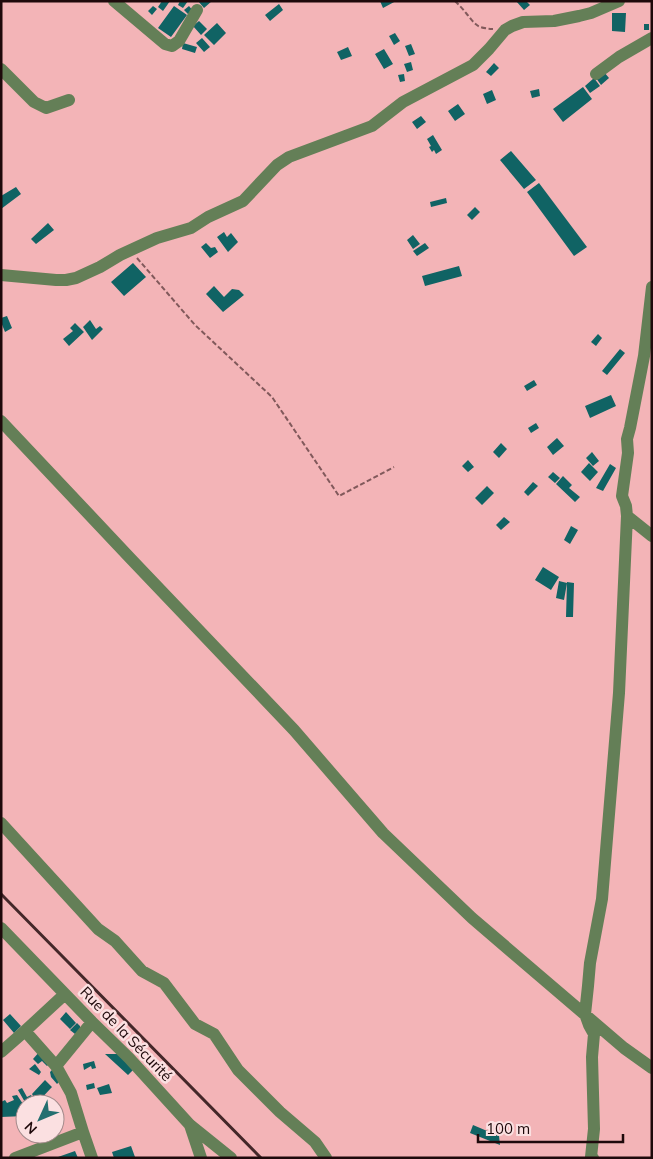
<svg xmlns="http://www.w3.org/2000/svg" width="653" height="1159" font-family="Mulish,sans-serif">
<rect width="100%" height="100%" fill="#f3b4b7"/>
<path fill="#106364" d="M162 1H170L163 11 158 7Z
M180 1H188L183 8 178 5Z
M198 1H212L204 8Z
M380 1H396L383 8Z
M516 1H526L530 5 524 10Z
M279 4 283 10 270 21 265 15Z
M153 6 157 9 152 15 148 11Z
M174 6 187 15 171 37 158 28Z
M189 6 193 11 189 15 184 10Z
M612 13H626L625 32 612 31Z
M199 21 207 29 201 35 193 26Z
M217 23 226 33 214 45 204 35Z
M644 24H649V30H644Z
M395 33 400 41 394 45 389 36Z
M202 38 210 47 204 52 196 43Z
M183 43 197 47 195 53 182 49Z
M411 44 415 54 409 56 405 46Z
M348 47 352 56 341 60 337 52Z
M384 49 393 64 384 69 375 54Z
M411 62 413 70 407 72 404 64Z
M494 63 499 68 491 76 486 72Z
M604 72 609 78 601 85 596 78Z
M404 74 405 81 400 82 398 75Z
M594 78 600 86 590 93 585 86Z
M583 87 592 99 563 122 553 109Z
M539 89 540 96 532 98 530 91Z
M492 90 496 100 487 104 483 94Z
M458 104 465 114 455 121 448 111Z
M421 116 426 122 417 129 412 122Z
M433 135 442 150 436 154 434 150 432 152 429 147 431 146 427 139Z
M511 151 536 180 524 189 500 160Z
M539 183 587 247 574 256 527 192Z
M16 187 21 194 1 209V196Z
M446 198 447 203 431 207 430 202Z
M475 207 480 212 472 220 467 215Z
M48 223 54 230 36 244 31 239Z
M224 232 227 237 231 233 238 242 228 252 217 237Z
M413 235 420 244 413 249 407 240Z
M206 243 211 248 215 247 218 252 210 258 201 247Z
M425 243 429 248 417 256 413 251Z
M133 263 146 277 124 296 111 282Z
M459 266 462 276 425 286 422 276Z
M214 286 224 297 232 289 239 290 244 295 223 312 206 294Z
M7 316 12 328 5 332 1 322V318Z
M90 320 96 329 100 326 103 329 92 340 83 327Z
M75 323 84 332 69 346 63 339 73 331 70 328Z
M598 334 602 338 596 346 591 342Z
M620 349 625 353 607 375 602 371Z
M534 380 537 385 527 391 524 386Z
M611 395 616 406 590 418 585 406Z
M536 423 539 428 531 433 528 428Z
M557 438 564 446 553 455 547 447Z
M501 443 507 449 499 458 493 452Z
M592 452 599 461 593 466 586 458Z
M468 460 474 467 468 472 462 466Z
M589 463 598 472 590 481 581 472Z
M610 464 616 468 603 491 596 488Z
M553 472 560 478 555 483 548 477Z
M563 476 572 485 569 488 580 497 575 502 556 484Z
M533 482 538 486 528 496 524 492Z
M487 486 494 493 482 505 475 498Z
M504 517 510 522 501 530 496 525Z
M571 526 578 530 570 544 564 540Z
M543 567 559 577 551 590 535 580Z
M559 581 567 583 564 600 556 598Z
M567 582 574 583 573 617H566Z
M66 1012 76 1023 70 1029 60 1019Z
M10 1014 21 1026 14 1033 3 1020Z
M77 1023 80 1026V1029L75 1034 70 1030Z
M40 1051 51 1062 47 1066 42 1061 38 1064 33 1059Z
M105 1054H119L133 1070 128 1075Z
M94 1061 96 1068 92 1069 91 1066 84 1070 83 1064Z
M35 1064 41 1072 39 1075 29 1069Z
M55 1067 61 1080 57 1084 51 1077 50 1072Z
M45 1080 52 1087 37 1103 32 1094Z
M94 1083 95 1088 87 1090 86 1085Z
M109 1084 112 1093 100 1095 97 1088Z
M22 1088 27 1097 31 1095 36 1104H26L18 1090Z
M17 1095 25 1107V1116L1 1117V1102L5 1100 7 1103 14 1100 12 1096Z
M473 1125 499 1136 500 1145 470 1133Z
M131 1146 135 1157 114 1158 112 1152Z
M75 1151 78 1158H58V1157Z"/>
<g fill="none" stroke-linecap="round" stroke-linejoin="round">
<path stroke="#81595b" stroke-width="2" stroke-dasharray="5 2.5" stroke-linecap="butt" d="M455 1C459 5 463 9 466 13 476 25 476 28 493 29
M137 258 195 325 272 397 339 496 394 467"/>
<path stroke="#647f57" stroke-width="12" d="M114 1 165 44 172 46 179 41 197 10
M1 69 34 102 46 108 69 100
M596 74 619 57 652 38
M1 275 56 280H66L76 278 100 267 120 255 157 238 191 228 208 217 243 201 277 165 289 157 372 126 403 102 473 65 489 49 505 30 512 26 523 22 554 21 579 16 591 13 619 1
M1 421 131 559 294 730 383 833 472 918 624 1048 652 1068
M627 516 652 536
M1 823 98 929 115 941 142 971 164 983 195 1024 214 1034 238 1070 280 1112 315 1142 326 1158
M1 928 92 1022 129 1058 190 1125 231 1158
M25 1031 65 994
M1 1052 25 1031 56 1066 92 1022
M56 1066 71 1093 83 1132 92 1158
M190 1125 201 1158
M15 1158 83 1132
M593 1158 591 1157 594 1129 592 1057 594 1034 589 1025 585 1014 588 986 590 963 602 899 619 693 627 516 626 506 622 496 628 453 627 439 630 428 644 356 652 287"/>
<path stroke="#442729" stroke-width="3" d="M1 894 261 1158"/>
</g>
<g text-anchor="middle" stroke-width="5" stroke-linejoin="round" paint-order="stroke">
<g font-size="15" fill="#1e090b" stroke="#fbe0e1">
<text transform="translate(126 1034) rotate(46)" y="5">Rue de la Sécurité</text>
</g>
</g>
<rect width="653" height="1159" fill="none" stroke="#1e090b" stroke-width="5"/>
<g transform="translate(40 1119) rotate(226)"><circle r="24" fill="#fbe0e1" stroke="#a38a8b"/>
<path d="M0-4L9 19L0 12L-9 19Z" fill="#246f70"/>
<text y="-8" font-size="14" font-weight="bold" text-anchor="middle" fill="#1e090b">N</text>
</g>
<path d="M478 1134v8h145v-8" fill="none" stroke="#1e090b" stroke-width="2.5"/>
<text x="486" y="1134" font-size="15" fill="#1e090b" stroke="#fbe0e1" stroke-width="4" paint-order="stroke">100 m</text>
</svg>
